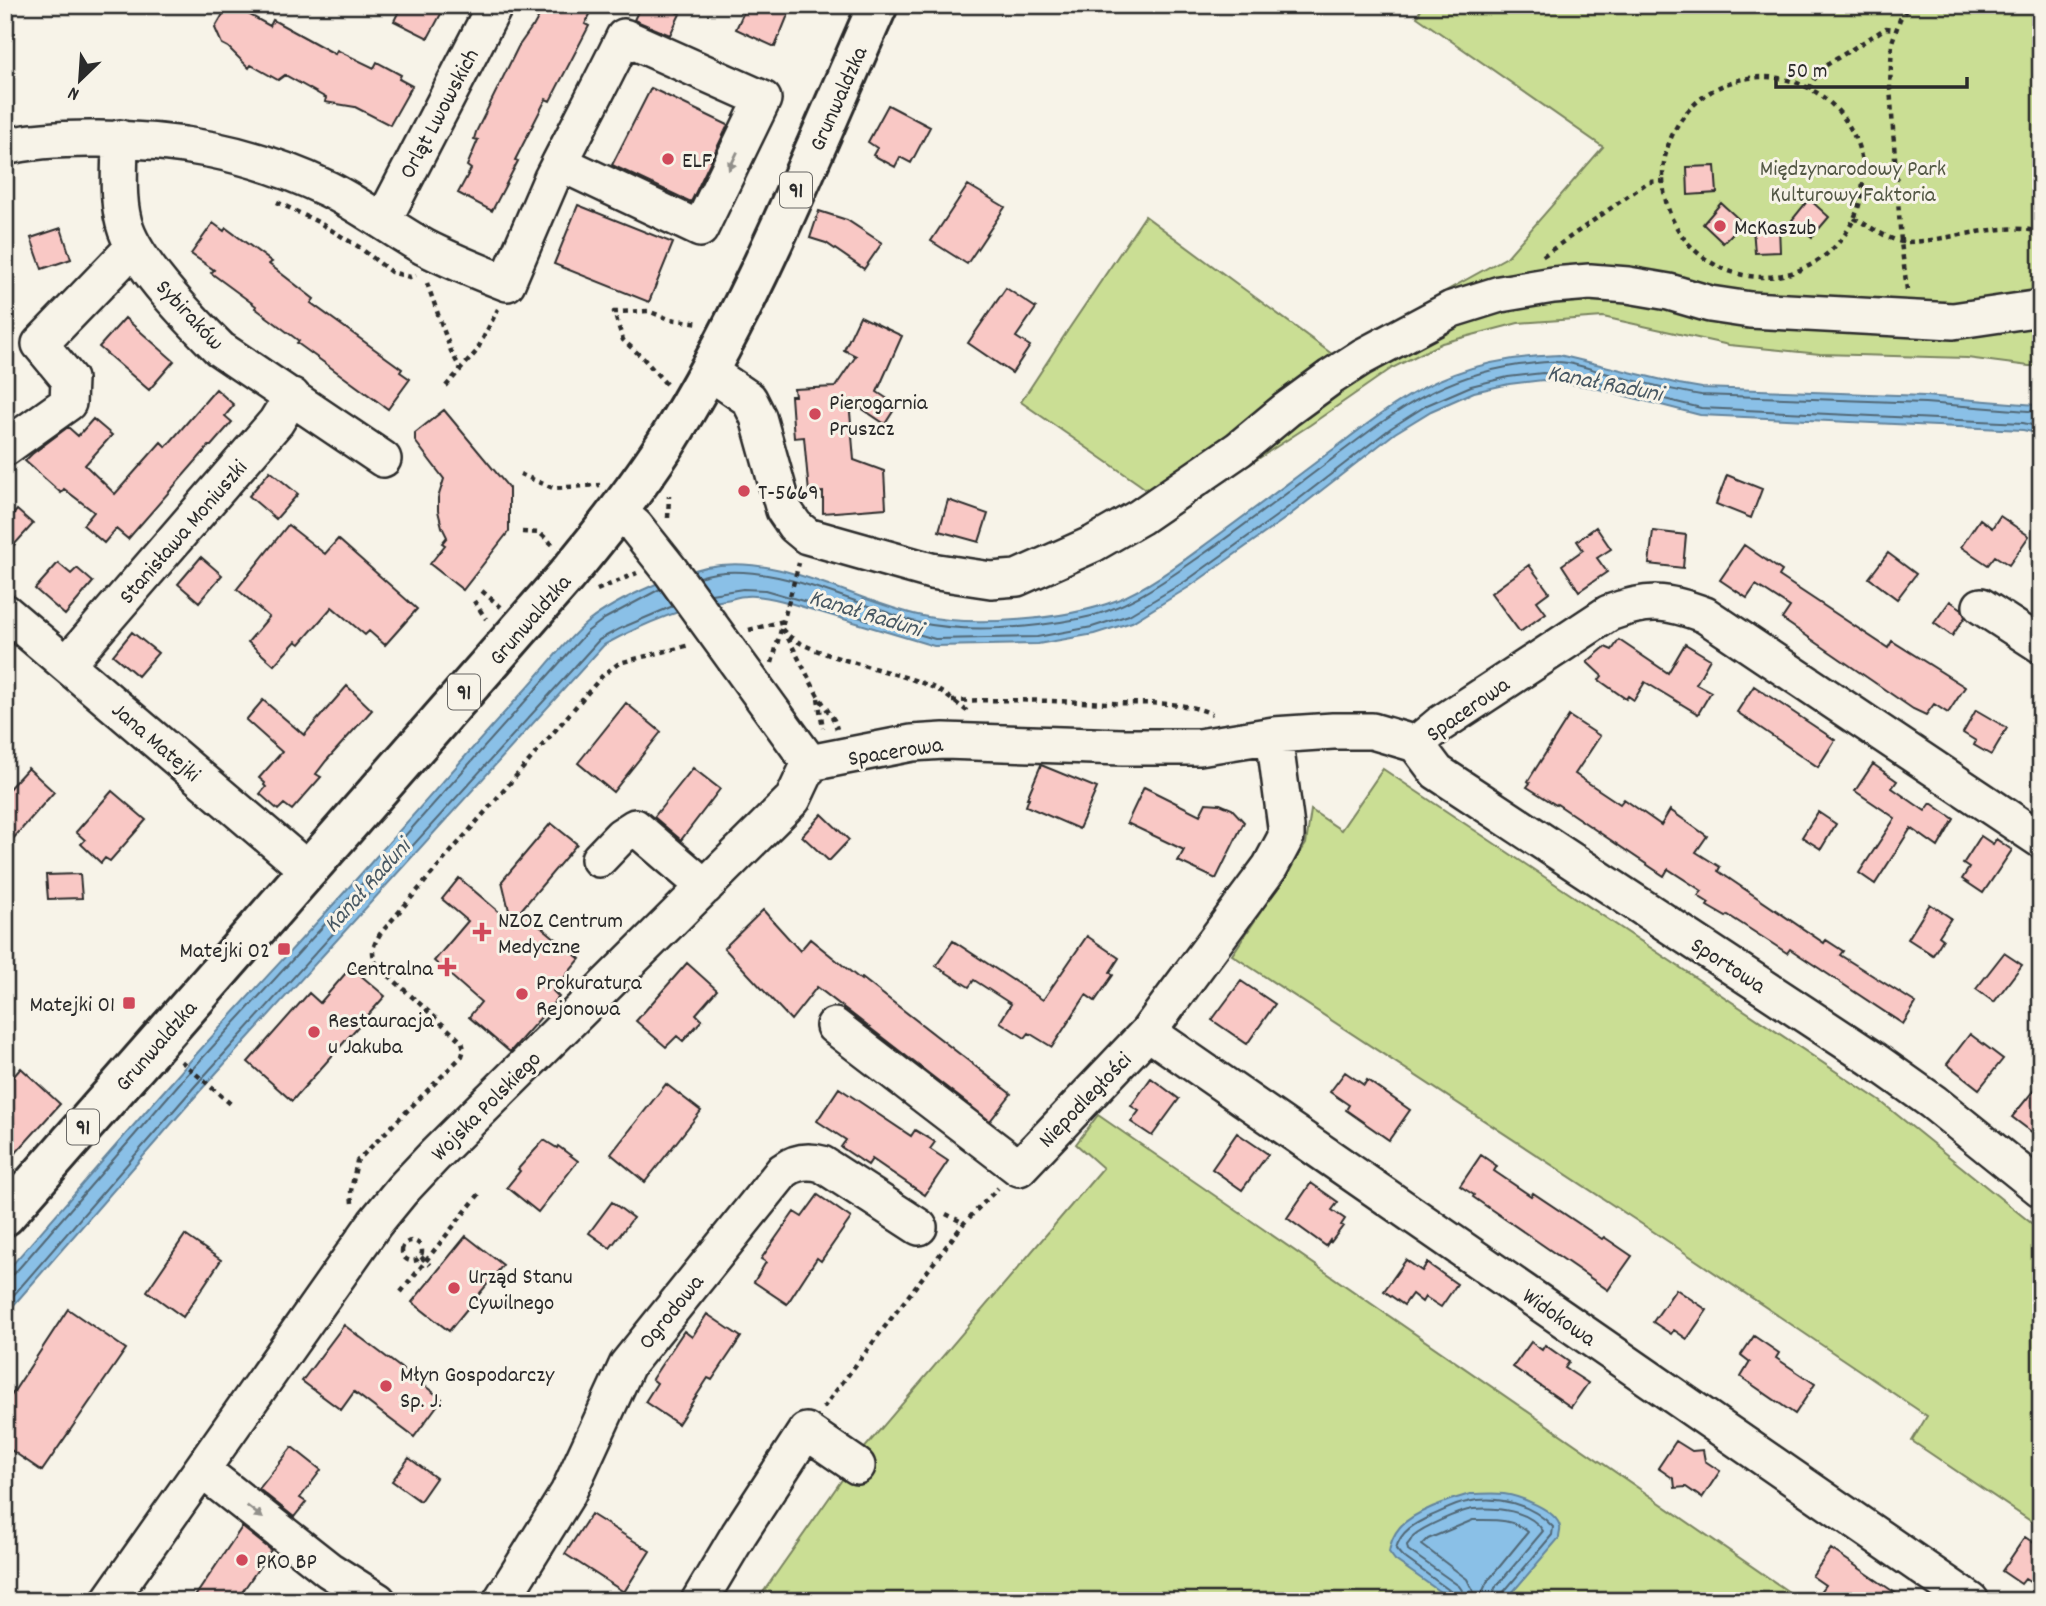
<svg xmlns="http://www.w3.org/2000/svg" width="2046" height="1606" font-family="Dekko,sans-serif">
<rect width="100%" height="100%" fill="#f7f3e8"/>
<filter id="ink" filterUnits="userSpaceOnUse"><feTurbulence type="fractalNoise" baseFrequency=".0143" numOctaves="2"/><feDisplacementMap in="SourceGraphic" scale="14" xChannelSelector="R" yChannelSelector="G"/><feConvolveMatrix kernelMatrix="1 2 1 2 8 2 1 2 1" color-interpolation-filters="sRGB"/></filter>
<g filter="url(#ink)">
<path fill="#cade94" stroke="#7a8460" stroke-width="2" d="M1423 5H2041V366H2029L1967 358 1820 354 1729 345 1603 317 1518 323 1442 343 1392 368 1310 425 1176 512 1139 484 1021 402 1068 330 1145 216 1332 354 1507 257 1603 147 1417 17Z
M1383 769 1880 1101 2041 1231V1528L1912 1441 1927 1416 1660 1236 1232 955 1306 844 1311 810 1341 830Z
M1098 1115 1802 1601H757L862 1451 1103 1168 1076 1144Z"/>
<path fill="#8ac0e7" stroke="#64849c" stroke-width="2" d="M1559 355 1679 384 1702 388 1925 396 2036 405 2041 406V434L2023 430 1700 415 1591 387 1543 380 1509 384 1474 392 1431 411 1395 433 1286 518 1189 587 1132 622 1094 634 1038 644 934 646 783 601C771 598 759 595 746 596 739 596 732 599 725 600 683 607 641 625 604 645L200 1091 5 1315V1273C63 1207 120 1140 178 1075 242 1001 311 931 375 858 425 802 474 746 524 691 544 669 562 645 583 626 610 602 671 575 706 567 781 552 851 601 922 616 974 627 1065 620 1115 601 1150 587 1183 561 1213 539 1253 510 1292 480 1331 451 1370 422 1408 391 1454 374 1488 361 1524 356 1559 355Z
M1470 1494C1481 1494 1493 1493 1504 1494 1519 1496 1557 1510 1560 1527 1561 1530 1559 1534 1559 1538L1505 1601H1453L1395 1560 1389 1552C1391 1542 1393 1535 1400 1527 1413 1512 1451 1499 1470 1494Z"/>
<g fill="none" stroke-linecap="round" stroke-linejoin="round">
<path stroke="#516776" stroke-width="2" d="M699 577C756 558 835 595 889 613 899 617 910 621 920 623 969 633 1030 628 1078 619 1122 611 1159 585 1195 560 1240 529 1283 496 1327 463 1391 415 1436 377 1519 365 1532 364 1545 361 1557 362 1573 362 1590 369 1605 373 1637 381 1669 390 1701 395L1925 403 2041 412
M711 594 743 589 765 590 935 639 1037 637 1092 627 1129 615 1186 581 1282 512 1391 428 1427 405 1471 386 1508 377 1543 373 1591 381 1701 408 2023 423 2041 427
M5 1277 14 1274 185 1077 370 875 588 631 604 619 660 589
M5 1305 195 1086 599 640 619 629 673 606
M1473 1520C1492 1520 1513 1518 1528 1532L1487 1582 1481 1595 1478 1596 1475 1595 1467 1579 1422 1545 1428 1539Z
M1456 1601 1453 1593 1401 1555 1396 1549C1400 1531 1416 1523 1431 1516 1443 1511 1455 1504 1467 1502 1497 1495 1532 1504 1553 1527L1552 1535 1502 1594 1500 1601
M1465 1601 1464 1593 1459 1586 1408 1550 1407 1545C1408 1544 1412 1538 1413 1536 1423 1527 1459 1511 1473 1509 1496 1507 1530 1510 1543 1531L1495 1588 1492 1601"/>
</g>
<path fill="#f9c8c5" stroke="#2b2b2b" stroke-width="2" d="M402 5H429L442 12 428 38 394 21Z
M545 5H595L585 24 589 26 550 101 546 99 515 160 518 161 492 211 458 193 471 169 467 166 478 140 474 139 476 132 518 47 532 27H533Z
M641 5H662L680 14 670 35 634 20Z
M747 5H792L775 47 736 29Z
M239 9 270 26 273 20 335 54 337 50 374 68 377 62 401 75 399 79 412 86 390 125 355 107 325 102 326 98 285 75 278 80 251 65 249 68 228 47 222 44 215 28 223 14Z
M651 88 728 125 691 202 612 165Z
M888 105 930 127 911 163 900 157 895 167 873 155 877 148 868 142Z
M1715 166 1717 193 1688 195 1687 167Z
M968 185 1005 207 967 264 931 241Z
M1809 199 1829 217 1812 237 1792 220Z
M1721 203 1743 223 1723 243 1703 224Z
M578 205 673 243 649 302 554 264Z
M819 211 847 220 882 243 864 269 826 243 810 238Z
M213 223 224 231 226 228 272 262 269 264 314 299 311 303 402 369 400 372 410 379 388 409 297 343 299 341 255 308 256 306 211 273 214 270 191 254Z
M1779 226 1780 252 1755 253 1753 227Z
M61 228 71 259 42 269 31 238Z
M1006 288 1036 308 1016 337 1030 346 1012 373 968 343Z
M860 316 902 336 877 392 897 405 885 424 849 400 854 460 884 471 886 508 823 513V492L809 493 804 437 794 438 791 396H795L794 389 835 387 856 356 844 350Z
M125 318 174 361 149 390 99 347Z
M216 389 234 405 225 416 232 422 211 446H209L128 539 116 529 104 543 83 525 94 512 64 489 61 493 25 461 32 454 68 427 78 436 93 419 112 435 85 465 115 494 161 442 166 447Z
M444 410 509 488V531L463 590 430 564 445 545 442 543 447 537 442 527 438 511V498L444 479 415 441V433Z
M270 471 298 494 276 519 249 496Z
M1727 475 1762 489 1751 518 1716 504Z
M948 500 988 514 979 542 939 531Z
M17 510 33 524 5 555V524Z
M2000 516 2029 536 2009 565 1995 556 1988 565 1961 547 1980 519 1992 528Z
M288 525 325 554 338 539 417 609 385 645 369 631 365 635 332 607 300 644 296 641 274 665 248 642 269 617 237 589Z
M1596 527 1611 549 1597 558 1607 572 1579 591 1562 565 1583 550 1577 541Z
M1653 531 1686 535 1683 568 1649 564Z
M1744 545 1782 571 1779 576 1888 648 1892 641 1965 687 1948 713 1934 704 1926 715 1913 709 1782 619 1790 607 1756 585 1747 598 1720 580Z
M1888 553 1916 574 1897 599 1869 578Z
M201 557 222 575 199 602 178 584Z
M58 563 71 574 77 568 93 582 65 615 35 589Z
M1529 565 1549 592 1537 601 1546 613 1520 632 1491 593Z
M1950 601 1962 609 1965 617 1952 636 1934 623Z
M132 632 158 653 138 676 113 655Z
M1619 640 1668 673 1685 644 1710 659 1696 684 1711 692 1698 714 1645 682 1634 700 1628 696 1626 699 1599 680 1602 676 1587 662 1605 647 1612 650Z
M347 686 372 710 326 761 316 774 321 777 292 810 284 804 278 810 260 794 266 787 264 785 265 783 259 778 282 752 246 720 263 700 304 735Z
M1754 686 1835 740 1818 767 1737 712Z
M626 703 661 732 613 792 578 763Z
M1976 710 2007 728 1991 755 1974 745 1976 741 1963 733Z
M1569 716 1600 736 1575 774 1620 804 1624 799 1661 825 1670 810 1707 836 1696 852 1720 867 1718 871 1824 943 1826 940 1843 951 1840 955 1916 1003 1903 1024 1790 949 1787 953 1728 915 1726 917 1707 906 1709 903 1698 896 1702 891 1668 869 1664 876 1557 804 1556 805 1527 787 1530 783 1528 781Z
M1873 764 1897 781 1892 788 1925 811 1931 803 1954 819 1938 847 1911 828 1875 884 1859 873 1895 818 1855 791Z
M1041 765 1097 788 1079 829 1026 806 1029 798H1027Z
M28 768 54 792 5 848V793Z
M693 768 720 789 681 840 654 817Z
M1144 787 1200 815 1206 803 1220 804 1232 809 1244 822 1216 879 1178 861 1184 850 1127 823Z
M112 791 146 820 110 861 105 858 101 863 81 844 85 840 76 832Z
M1818 812 1836 824 1821 849 1802 837Z
M822 814 849 840 829 861 802 836Z
M551 823 577 844 521 910 580 959 553 991 559 997 510 1052 469 1017 481 1002 434 961 468 921 442 899 459 878 512 923 502 881Z
M1981 836 1993 844 1996 839 2012 850 1983 893 1962 879 1969 868 1963 864Z
M80 874 82 898 48 899 46 875Z
M1930 904 1951 918 1939 936 1943 939 1933 955 1908 939Z
M763 910 800 951 810 939 861 980 862 978 1011 1094 990 1121 817 987 791 1020 724 948Z
M1087 936 1119 958 1110 972 1113 975 1095 1001 1086 995 1052 1047 1029 1033 1025 1038 1000 1022 1011 1004 974 980 969 987 936 966 953 941 1043 1000Z
M2004 953 2022 965 1994 1002 1976 989Z
M687 963 717 990 696 1014 702 1020 683 1041 677 1036 666 1047 636 1021Z
M351 967 385 996 292 1101 248 1062 309 993 320 1003Z
M1241 981 1275 1004 1247 1044 1212 1020Z
M1970 1034 2003 1059 1979 1089 1947 1064Z
M21 1068 60 1104 5 1165V1086Z
M1345 1072 1364 1085 1367 1080 1410 1110 1389 1140 1346 1110 1349 1105 1330 1092Z
M1151 1078 1179 1099 1152 1136 1131 1122 1139 1111 1131 1106Z
M2041 1081V1139L2012 1117Z
M666 1084 701 1111 645 1182 611 1154Z
M839 1088 911 1136 915 1130 935 1142 930 1149 948 1161 925 1195 872 1159 868 1165 841 1147 846 1140 817 1121Z
M1237 1133 1268 1154 1242 1190 1212 1169Z
M544 1140 557 1148 558 1146 578 1161 538 1212 507 1187 520 1171 518 1169Z
M1481 1155 1497 1166 1494 1171 1531 1196 1533 1193 1602 1239 1604 1237 1632 1256 1608 1290 1473 1197 1474 1195 1460 1186Z
M1311 1183 1338 1202 1332 1210 1345 1219 1341 1225 1343 1226 1331 1242 1330 1240 1326 1246 1287 1218Z
M818 1195 851 1218 821 1261 817 1258 787 1304 754 1282 766 1262 761 1259 794 1212 802 1217Z
M612 1202 633 1218 610 1248 589 1233Z
M185 1235 221 1260 183 1317 147 1291Z
M466 1236 503 1265 449 1331 412 1302Z
M1406 1260 1422 1271 1427 1263 1457 1284 1441 1307 1425 1297 1422 1302 1412 1294 1404 1305 1384 1291Z
M1676 1289 1707 1310 1687 1339 1674 1330 1671 1334 1653 1322Z
M68 1309 126 1349 42 1471 5 1446V1405Z
M707 1314 741 1337 712 1380 708 1378 678 1424 645 1402 657 1383 652 1379 684 1331 692 1337Z
M344 1325 442 1399 414 1437 354 1392 341 1410 302 1381Z
M1754 1336 1779 1353 1776 1358 1815 1384 1795 1414 1741 1377 1750 1362 1741 1355Z
M1531 1342 1542 1350 1545 1345 1569 1362 1565 1368 1588 1383 1571 1407 1513 1367Z
M1676 1441 1692 1451 1703 1450 1705 1461 1720 1471 1702 1498 1686 1487 1675 1488 1674 1479 1658 1468Z
M292 1447 321 1470 300 1498 306 1502 294 1517 259 1489Z
M409 1458 436 1478 420 1501 392 1481Z
M591 1514 650 1551 624 1592 565 1554Z
M242 1527 271 1550 247 1585 236 1601H192Z
M2025 1537 2041 1548V1589L2025 1579 2021 1584 2002 1571Z
M1831 1549 1907 1601H1813L1825 1585 1812 1576Z"/>
<g fill="none" stroke-linecap="round" stroke-linejoin="round">
<g stroke="#2b2b2b" stroke-width="40">
<path id="minor" d="M120 138C120 168 116 202 126 230 140 268 191 320 220 349L383 459
M5 147C33 140 62 139 90 139 175 138 251 152 328 189 362 206 392 229 424 247 451 261 479 272 507 283L552 178C576 131 601 84 624 37L763 99 700 229 560 163
M383 221 495 5
M708 371 749 399 758 417 784 510 795 526 807 536 931 571 991 580 1017 578 1093 544 1140 517 1239 449 1286 410 1331 377 1362 357 1452 309 1500 294 1553 285 1590 282 1628 285 1669 292 1710 304 1750 310 1953 321 2041 308
M5 448 68 403 69 379 40 344 124 257 136 250
M618 512 635 526 670 570 810 763
M1981 606 2041 645
M5 612 309 871
M67 664 276 422 292 396
M1416 744 1437 772 1871 1058 1933 1102 2041 1189
M1416 744 1440 724 1609 613C1648 599 1666 600 1705 615L2041 840
M810 763 912 743 944 741 1123 747H1199L1274 735 1333 731H1372L1416 744
M599 859 621 836 635 827 705 887
M834 1026 1019 1168 1148 1032 1270 867 1286 837V827L1274 735
M1148 1032 1971 1601
M202 1470 329 1570 378 1601
M109 1601 375 1223 402 1190 434 1156 793 799 810 763
M501 1601 568 1493 627 1365 783 1171C795 1162 807 1160 822 1164L919 1227
M699 1601 739 1534 806 1431 857 1466"/>
</g>
<g stroke="#2b2b2b" stroke-width="44">
<path id="major" d="M5 1216 566 576C601 534 635 491 665 445 752 307 812 153 878 5"/>
</g>
<path stroke="#2b2b2b" stroke-width="4.5" stroke-dasharray="5 5" stroke-linecap="butt" d="M1663 177a100 100 0 1 1 200 0a100 100 0 1 1-200 0Z
M1809 89 1820 69 1886 28 1895 29
M2033 171 2041 189
M277 202 318 222 359 247 391 272 410 277 416 275
M1854 218C1866 224 1892 242 1904 242 1943 243 2005 219 2041 233
M1543 256 1648 182 1662 181
M427 283 451 351 461 370
M1907 290 1901 242 1890 87 1892 42 1900 19 1909 5
M666 384 643 358 623 340 614 312 648 311 669 319 701 323
M446 386 476 352 498 309
M520 474 553 488 600 485
M668 518 669 496
M522 532 540 533 553 545
M597 590 637 573
M482 591 501 607
M474 601 486 619
M782 629C803 657 900 670 936 689 947 695 957 704 967 711
M749 630 784 621
M788 638 817 694 834 720 837 729
M772 663 799 563
M818 698 823 728
M952 701C1005 699 1057 701 1110 703 1143 704 1182 700 1212 714
M181 1061 233 1106
M352 1203 351 1191 357 1161 462 1056 464 1049 462 1042 377 965C370 952 373 946 380 934L603 675 619 663 690 645
M946 1214 964 1223
M402 1251a10 10 0 1 1 20 0a10 10 0 1 1-20 0Z
M421 1257 430 1265
M401 1292 480 1193
M823 1408 964 1223 998 1188"/>
<use href="#minor" stroke="#f7f3e8" stroke-width="35"/>
<use href="#major" stroke="#f7f3e8" stroke-width="38"/>
</g>
<defs><path id="oneway-solid" d="M-6-.8H1V-3.2L6.5 0L1 3.2V.8H-6Z" transform="scale(1.75)"/></defs>
<g fill="#918f8a">
<use href="#oneway-solid" transform="translate(733 161) rotate(116)"/>
<use href="#oneway-solid" transform="translate(255 1512) rotate(38)"/>
</g>
</g>
<g fill="#d1495b" stroke="#f7f3e8" stroke-width="2.5">
<circle cx="668" cy="159" r="7"/>
<circle cx="1720" cy="226" r="7"/>
<circle cx="815" cy="414" r="7"/>
<circle cx="744" cy="491" r="7"/>
<path d="M478.5 921.5h7v7h7v7h-7v7h-7v-7h-7v-7h7z"/>
<rect x="277" y="942" width="14" height="14" rx="3.5"/>
<path d="M443.5 956.5h7v7h7v7h-7v7h-7v-7h-7v-7h7z"/>
<circle cx="522" cy="994" r="7"/>
<rect x="122" y="996" width="14" height="14" rx="3.5"/>
<circle cx="314" cy="1032" r="7"/>
<circle cx="454" cy="1288" r="7"/>
<circle cx="386" cy="1386" r="7"/>
<circle cx="242" cy="1560" r="7"/>
</g>
<g text-anchor="middle" stroke-width="6" stroke-linejoin="round" paint-order="stroke">
<g fill="#f7f3e8" stroke="#686764" stroke-width="2">
<rect x="780" y="172.5" width="32" height="35" rx="5"/>
<rect x="448" y="674.5" width="32" height="35" rx="5"/>
<rect x="67" y="1109.5" width="32" height="35" rx="5"/>
</g>
<g font-size="21" font-weight="bold" fill="#2b2b2b">
<text x="796" y="197">91</text>
<text x="464" y="699">91</text>
<text x="83" y="1134">91</text>
</g>
<g font-size="23" fill="#2b2b2b" stroke="#f7f3e8">
<text transform="translate(837 98) rotate(-66)" y="8">Grunwaldzka</text>
<text transform="translate(438 113) rotate(-62)" y="8">Orląt Lwowskich</text>
<text transform="translate(191 314) rotate(47)" y="8">Sybiraków</text>
<text transform="translate(182 531) rotate(-49)" y="8">Stanisława Moniuszki</text>
<text transform="translate(529 619) rotate(-49)" y="8">Grunwaldzka</text>
<text transform="translate(1467 708) rotate(-35)" y="8">Spacerowa</text>
<text transform="translate(157 741) rotate(41)" y="8">Jana Matejki</text>
<text transform="translate(895 750) rotate(-9)" y="8">Spacerowa</text>
<text transform="translate(1729 964) rotate(33)" y="8">Sportowa</text>
<text transform="translate(155 1045) rotate(-49)" y="8">Grunwaldzka</text>
<text transform="translate(1084 1099) rotate(-46)" y="8">Niepodległości</text>
<text transform="translate(485 1105) rotate(-45)" y="8">Wojska Polskiego</text>
<text transform="translate(670 1311) rotate(-51)" y="8">Ogrodowa</text>
<text transform="translate(1560 1316) rotate(35)" y="8">Widokowa</text>
</g>
<g font-size="23" fill="#2b2b2b" stroke="#f7f3e8" text-anchor="start">
<text x="682" y="167">ELF</text>
<text x="1734" y="234">McKaszub</text>
<text x="829" y="409">Pierogarnia<tspan x="829" dy="26">Pruszcz</tspan></text>
<text x="758" y="499">T-5669</text>
<text x="498" y="927">NZOZ Centrum<tspan x="498" dy="26">Medyczne</tspan></text>
<text x="270" y="957" text-anchor="end">Matejki 02</text>
<text x="433" y="975" text-anchor="end">Centralna</text>
<text x="536" y="989">Prokuratura<tspan x="536" dy="26">Rejonowa</tspan></text>
<text x="115" y="1011" text-anchor="end">Matejki 01</text>
<text x="328" y="1027">Restauracja<tspan x="328" dy="26">u Jakuba</tspan></text>
<text x="468" y="1283">Urząd Stanu<tspan x="468" dy="26">Cywilnego</tspan></text>
<text x="400" y="1381">Młyn Gospodarczy<tspan x="400" dy="26">Sp. J.</tspan></text>
<text x="256" y="1568">PKO BP</text>
</g>
<g font-size="23" fill="#535845" stroke="#f7f3e8">
<text x="1853" y="175">Międzynarodowy Park<tspan x="1853" dy="26">Kulturowy Faktoria</tspan></text>
</g>
<g font-size="24" font-style="italic" fill="#485863" stroke="#f7f3e8">
<text transform="translate(1605 382) rotate(11)" y="8">Kanał Raduni</text>
<text transform="translate(866 612) rotate(17)" y="8">Kanał Raduni</text>
<text transform="translate(366 885) rotate(-48)" y="8">Kanał Raduni</text>
</g>
</g>
<rect width="2046" height="1606" fill="none" stroke="#f7f3e8" stroke-width="28"/>
<rect x="14" y="14" width="2018" height="1578" fill="none" stroke="#2b2b2b" stroke-width="2.5" filter="url(#ink)"/>
<g transform="translate(80 80) rotate(205)" stroke="#f7f3e8" stroke-width="5" paint-order="stroke">
<path d="M0-5L12 26L0 18L-12 26Z" fill="#2b2b2b"/>
<text y="-10" font-size="19" font-weight="bold" text-anchor="middle" fill="#2b2b2b">N</text>
</g>
<path d="M1776 77v10h191v-10" fill="none" stroke="#2b2b2b" stroke-width="3.5"/>
<text x="1787" y="77" font-size="21" fill="#2b2b2b" stroke="#f7f3e8" stroke-width="5" paint-order="stroke">50 m</text>
</svg>
